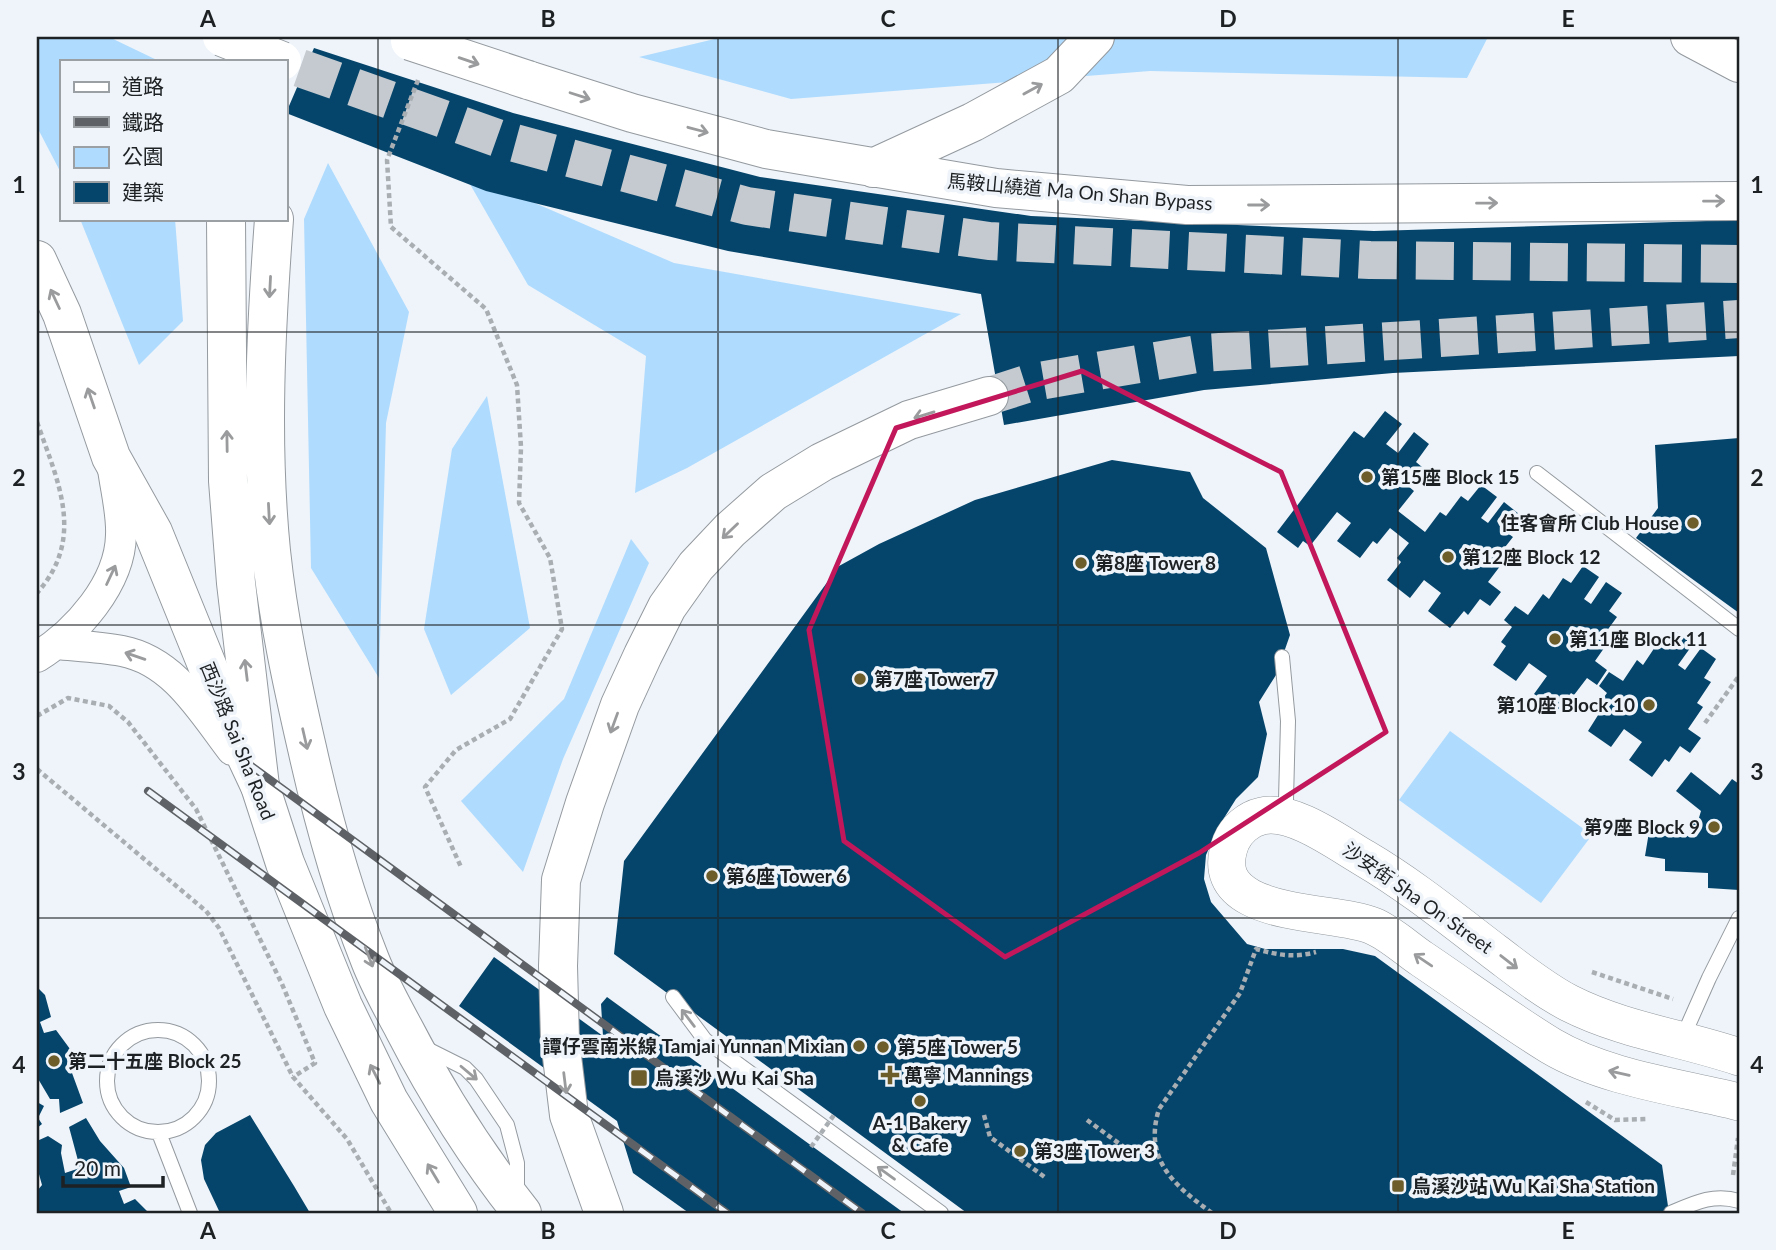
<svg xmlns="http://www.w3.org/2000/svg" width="1776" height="1250" font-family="Lato,'Noto Sans TC',sans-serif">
<rect width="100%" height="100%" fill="#eef4fa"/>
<path fill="#afdbfe" d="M37 37H109L159 61H61V173L37 127Z
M723 37H1488L1467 78 1150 71 791 99 639 57Z
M328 163 409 312 386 423 379 678 311 568 304 219Z
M463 172 674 263 961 314 687 468 635 493 646 356 528 285Z
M80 219H175L183 321 139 365Z
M487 396 530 628 451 695 424 629 452 449Z
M631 539 649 563 563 759 523 872 461 801 564 699Z
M1450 731 1592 835 1541 903 1399 800Z"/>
<path fill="#06456b" d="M314 48 513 113 760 177 1031 216 1374 231 1739 220V356L1393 373 1204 390 1004 425 981 294 728 251 486 191 286 113Z
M1385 411 1402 424 1386 444 1398 453 1414 432 1429 444 1416 462 1422 467 1408 486 1414 491 1398 511 1425 532 1440 512 1446 516 1461 496 1468 501 1481 485 1497 497 1481 518 1488 523 1504 502 1519 514 1506 532 1513 537 1498 556 1504 561 1488 582 1501 592 1490 606 1480 599 1468 615 1464 611 1450 628 1428 611 1441 593 1424 580 1410 598 1387 580 1401 562 1397 558 1409 543 1390 528 1377 544 1373 541 1360 558 1337 541 1351 523 1337 512 1310 546 1303 541 1298 548 1277 532 1354 431 1364 438Z
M1739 438V613L1636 538 1658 508 1655 445Z
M1112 460 1190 472 1203 498 1266 548 1290 635 1276 675 1259 702 1267 734 1258 777 1236 799 1219 826 1206 855 1204 879 1211 902 1247 944 1265 949H1343L1375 956 1662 1165 1669 1213H967L614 954 624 861 839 566 879 544 975 500Z
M1583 566 1599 577 1584 599 1591 604 1606 582 1622 593 1609 611 1617 617 1603 636 1609 641 1595 661 1607 670 1597 685 1587 678 1574 695 1571 693 1558 710 1534 694 1547 676 1529 663 1516 681 1493 665 1506 646 1501 642 1512 627 1504 620 1515 606 1528 615 1543 594 1549 599 1563 578 1571 583Z
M1677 632 1693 644 1678 665 1685 670 1701 648 1716 659 1704 678 1711 682 1697 703 1703 707 1688 729 1701 738 1690 753 1680 746 1669 762 1665 759 1652 777 1629 760 1642 742 1624 729 1611 747 1588 731 1600 712 1596 708 1607 693 1599 686 1609 672 1623 681 1637 660 1643 665 1657 644 1665 649Z
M1691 772 1720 795 1732 779 1739 784V890L1708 888V873L1665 871V859L1645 856 1649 832 1689 836V820L1698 821 1701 811 1676 791Z
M494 957 603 1036 601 1004 607 997 904 1213H689L633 1173 617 1121 459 1006Z
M37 987 45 995 51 1017 40 1022 44 1033 56 1030 70 1049 72 1073 83 1103 60 1113 59 1099H50L37 1077Z
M37 1102 44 1106 38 1118 42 1124 37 1128Z
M250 1115 294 1186 310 1213H220L204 1179 201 1160 205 1145 216 1133Z
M86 1118 100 1141 124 1168 131 1187 119 1191 124 1204 135 1199 149 1213H37V1191L42 1185 37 1167V1141L48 1136 62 1145 61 1153 65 1173 80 1168 69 1127Z"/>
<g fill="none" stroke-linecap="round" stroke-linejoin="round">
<path stroke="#c4cacf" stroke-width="38" stroke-dasharray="38 19" stroke-linecap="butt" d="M300 68 500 139 747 206 989 241 1370 260 1739 264
M989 396 1033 382 1203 353 1739 319"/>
<g stroke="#949a9f" stroke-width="16">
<path id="service" d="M1537 473 1739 629
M1282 657 1288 721 1286 800 1288 816
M673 997 705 1040 941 1213
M107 1081a51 51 0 1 1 102 0a51 51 0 1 1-102 0Z
M1682 1039 1709 978 1739 918
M423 1047 465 1068 476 1079 507 1125 517 1163V1192
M159 1133 190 1213
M1671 1213C1694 1203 1714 1193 1739 1201"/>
</g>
<g stroke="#949a9f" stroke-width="32">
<path id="minor" d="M57 644C78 646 101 647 122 651 174 661 202 711 232 750
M37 657C77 632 120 584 121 535 122 514 116 491 113 469"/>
</g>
<g stroke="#949a9f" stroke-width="38">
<path id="tertiary" d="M1739 1057C1683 1038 1622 1030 1569 1003 1542 989 1519 970 1495 952 1453 920 1410 885 1364 858 1338 843 1293 809 1262 816 1248 819 1236 830 1231 842 1201 920 1334 909 1373 926 1390 933 1407 949 1422 959 1465 988 1507 1019 1551 1046 1605 1078 1679 1087 1739 1102"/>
</g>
<g stroke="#949a9f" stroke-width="40">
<path id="secondary" d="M37 260 62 314 111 457 153 532 231 724 260 786 285 863 343 1006 389 1101 458 1213"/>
</g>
<g stroke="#949a9f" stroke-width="40">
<path id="primary" d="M1690 37 1739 63
M528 80 632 113 766 149 996 188 1187 205 1739 201
M873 168 973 122 1059 75 1095 37
M226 219 228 481 236 583 260 786
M274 219C266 328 260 441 271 551 278 618 292 683 307 748 323 820 343 892 370 960 379 983 391 1005 403 1027 437 1093 476 1155 522 1213
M604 1213 569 1115 560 1040 558 966 561 880 585 803 620 705 643 655 667 607 696 566 730 530 773 492 822 462 909 420 989 396"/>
</g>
<path stroke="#a9aeb3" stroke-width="4.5" stroke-dasharray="5 3.5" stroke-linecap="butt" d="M418 80 387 160 391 227 486 309 517 385 521 447 519 503 550 558 562 629 510 719 456 750 425 787 461 867
M37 422C58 482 86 538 37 593
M37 716 68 698 109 706 128 722 196 809 282 984 315 1063 293 1077
M1705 723 1739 676
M37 769 206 911 219 928 293 1077 347 1139 391 1213
M1592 972 1673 999
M1586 1102 1615 1120 1646 1119
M984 1115 990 1137 1046 1178
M1087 1120 1132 1153 1155 1146
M1733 1175 1738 1138
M1212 1213C1175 1186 1143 1160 1159 1109L1240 993 1256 949C1277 955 1295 958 1316 952"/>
<use href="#service" stroke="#fff" stroke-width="14"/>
<use href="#minor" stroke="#fff" stroke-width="30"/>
<use href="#tertiary" stroke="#fff" stroke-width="37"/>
<use href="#secondary" stroke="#fff" stroke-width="38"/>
<use href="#primary" stroke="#fff" stroke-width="38"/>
<g stroke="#5e6266" stroke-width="8">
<path id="rail" d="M250 765 862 1213
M148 791 727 1213"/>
</g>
<use href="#rail" stroke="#eef4fa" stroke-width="5" stroke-dasharray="16" stroke-linecap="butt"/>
<g stroke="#949a9f" stroke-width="40" stroke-linecap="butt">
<path id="primary-bridge" d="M222 37 282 61
M410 41 528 80"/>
</g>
<path stroke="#a9aeb3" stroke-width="4.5" stroke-dasharray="5 3.5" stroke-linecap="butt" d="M811 1147 834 1115"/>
<use href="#primary-bridge" stroke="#fff" stroke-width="38"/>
</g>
<defs><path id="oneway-shaft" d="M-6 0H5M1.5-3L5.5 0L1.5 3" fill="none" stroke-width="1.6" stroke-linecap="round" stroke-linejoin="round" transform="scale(1.75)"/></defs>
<g stroke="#9a9b9c">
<use href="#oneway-shaft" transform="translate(469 61) rotate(19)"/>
<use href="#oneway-shaft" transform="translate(1033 89) rotate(-29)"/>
<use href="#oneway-shaft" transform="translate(580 96) rotate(18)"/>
<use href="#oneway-shaft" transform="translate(698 130) rotate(15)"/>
<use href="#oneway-shaft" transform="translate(1714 201) rotate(-1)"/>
<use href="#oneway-shaft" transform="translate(1487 203) rotate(-1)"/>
<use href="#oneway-shaft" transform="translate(1259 205)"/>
<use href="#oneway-shaft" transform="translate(270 287) rotate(93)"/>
<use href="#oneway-shaft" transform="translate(55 299) rotate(-115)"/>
<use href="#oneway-shaft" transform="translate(91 398) rotate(-109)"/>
<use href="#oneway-shaft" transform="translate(924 415) rotate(163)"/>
<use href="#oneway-shaft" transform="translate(227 441) rotate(-91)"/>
<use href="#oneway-shaft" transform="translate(269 514) rotate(87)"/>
<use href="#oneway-shaft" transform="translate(730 531) rotate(136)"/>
<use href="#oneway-shaft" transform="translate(111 575) rotate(-65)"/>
<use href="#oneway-shaft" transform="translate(135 656) rotate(-161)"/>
<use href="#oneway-shaft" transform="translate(246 670) rotate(-97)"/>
<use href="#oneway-shaft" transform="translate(614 723) rotate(110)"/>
<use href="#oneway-shaft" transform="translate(305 739) rotate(77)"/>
<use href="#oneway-shaft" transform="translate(369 957) rotate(69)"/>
<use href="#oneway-shaft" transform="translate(1423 960) rotate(-146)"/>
<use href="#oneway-shaft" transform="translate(1509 962) rotate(38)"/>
<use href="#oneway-shaft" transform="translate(688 1018) rotate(-127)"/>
<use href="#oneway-shaft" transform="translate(469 1073) rotate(40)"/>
<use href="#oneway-shaft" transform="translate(1619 1073) rotate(-167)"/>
<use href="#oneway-shaft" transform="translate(375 1074) rotate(-117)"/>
<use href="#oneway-shaft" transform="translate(565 1083) rotate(83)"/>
<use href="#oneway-shaft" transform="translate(433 1173) rotate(-121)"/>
<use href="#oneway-shaft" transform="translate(886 1173) rotate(-144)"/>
</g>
<path fill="none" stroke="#c2185b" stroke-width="5" stroke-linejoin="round" d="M1082 371 1281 472 1386 732 1199 853 1005 957 844 841 809 630 896 428Z"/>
<path fill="none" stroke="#1e2123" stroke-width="2" stroke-opacity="0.55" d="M378 37V1213M718 37V1213M1058 37V1213M1398 37V1213M37 332H1739M37 625H1739M37 918H1739"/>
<g fill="#6c5d2b" stroke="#eef4fa" stroke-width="2.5">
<circle cx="1367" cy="477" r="7"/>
<circle cx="1693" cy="523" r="7"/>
<circle cx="1448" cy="557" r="7"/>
<circle cx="1081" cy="563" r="7"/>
<circle cx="1555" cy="639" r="7"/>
<circle cx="860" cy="679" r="7"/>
<circle cx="1649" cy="705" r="7"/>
<circle cx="1714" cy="827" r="7"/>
<circle cx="712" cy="876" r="7"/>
<circle cx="859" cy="1046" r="7"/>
<circle cx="883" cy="1047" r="7"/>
<circle cx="54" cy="1061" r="7"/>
<path d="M886.5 1064.5h7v7h7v7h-7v7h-7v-7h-7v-7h7z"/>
<rect x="630" y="1069" width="18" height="18" rx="3.5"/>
<circle cx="920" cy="1101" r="7"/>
<circle cx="1020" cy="1151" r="7"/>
<rect x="1391" y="1179" width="14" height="14" rx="3.5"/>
</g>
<g text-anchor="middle" stroke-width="7" stroke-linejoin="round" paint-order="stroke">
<g font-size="19" fill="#1e2123" stroke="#eef4fa">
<text transform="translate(1080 192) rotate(5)" y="7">馬鞍山繞道 Ma On Shan Bypass</text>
<text transform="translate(238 741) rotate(68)" y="7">西沙路 Sai Sha Road</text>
<text transform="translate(1418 898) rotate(35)" y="7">沙安街 Sha On Street</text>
</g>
<g font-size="19" font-weight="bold" fill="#1e2123" stroke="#eef4fa" text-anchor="start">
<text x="1381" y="484">第15座 Block 15</text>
<text x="1679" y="530" text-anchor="end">住客會所 Club House</text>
<text x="1462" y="564">第12座 Block 12</text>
<text x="1095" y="570">第8座 Tower 8</text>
<text x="1569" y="646">第11座 Block 11</text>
<text x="874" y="686">第7座 Tower 7</text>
<text x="1635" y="712" text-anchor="end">第10座 Block 10</text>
<text x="1700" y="834" text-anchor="end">第9座 Block 9</text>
<text x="726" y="883">第6座 Tower 6</text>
<text x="845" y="1053" text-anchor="end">譚仔雲南米線 Tamjai Yunnan Mixian</text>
<text x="897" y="1054">第5座 Tower 5</text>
<text x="68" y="1068">第二十五座 Block 25</text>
<text x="904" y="1082">萬寧 Mannings</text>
<text x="655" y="1085">烏溪沙 Wu Kai Sha</text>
<text x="920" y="1130" text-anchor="middle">A-1 Bakery<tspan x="920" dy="22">&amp; Cafe</tspan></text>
<text x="1034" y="1158">第3座 Tower 3</text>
<text x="1412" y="1193">烏溪沙站 Wu Kai Sha Station</text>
</g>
</g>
<rect width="1776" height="1250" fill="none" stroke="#eef4fa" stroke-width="77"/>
<rect x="60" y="60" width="228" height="161" fill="#eef4fa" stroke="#9ba0a4" stroke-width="2"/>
<rect x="74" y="82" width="35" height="10" fill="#ffffff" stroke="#9ba0a4" stroke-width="2"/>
<text x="122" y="94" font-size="21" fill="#1e2123">道路</text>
<rect x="74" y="117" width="35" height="10" fill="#5e6266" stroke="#9ba0a4" stroke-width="2"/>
<text x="122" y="130" font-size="21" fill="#1e2123">鐵路</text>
<rect x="74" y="147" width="35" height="21" fill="#afdbfe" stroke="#9ba0a4" stroke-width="2"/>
<text x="122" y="164" font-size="21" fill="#1e2123">公園</text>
<rect x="74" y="182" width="35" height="21" fill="#06456b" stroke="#9ba0a4" stroke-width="2"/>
<text x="122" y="200" font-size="21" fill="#1e2123">建築</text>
<path d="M63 1176v10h100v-10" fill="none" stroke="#1e2123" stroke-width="3.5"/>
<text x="74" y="1176" font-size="21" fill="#1e2123" stroke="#eef4fa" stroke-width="5" paint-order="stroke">20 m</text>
<rect x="38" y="38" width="1700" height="1174" fill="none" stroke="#1e2123" stroke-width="2.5"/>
<g font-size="23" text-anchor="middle" font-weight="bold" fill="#1e2123">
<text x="208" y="27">A</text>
<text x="548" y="27">B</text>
<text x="888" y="27">C</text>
<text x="1228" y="27">D</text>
<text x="1568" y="27">E</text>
<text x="19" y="193">1</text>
<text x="1757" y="193">1</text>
<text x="19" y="486">2</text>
<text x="1757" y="486">2</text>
<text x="19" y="780">3</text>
<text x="1757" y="780">3</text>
<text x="19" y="1073">4</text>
<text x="1757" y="1073">4</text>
<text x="208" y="1239">A</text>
<text x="548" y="1239">B</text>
<text x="888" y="1239">C</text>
<text x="1228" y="1239">D</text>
<text x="1568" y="1239">E</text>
</g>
</svg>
